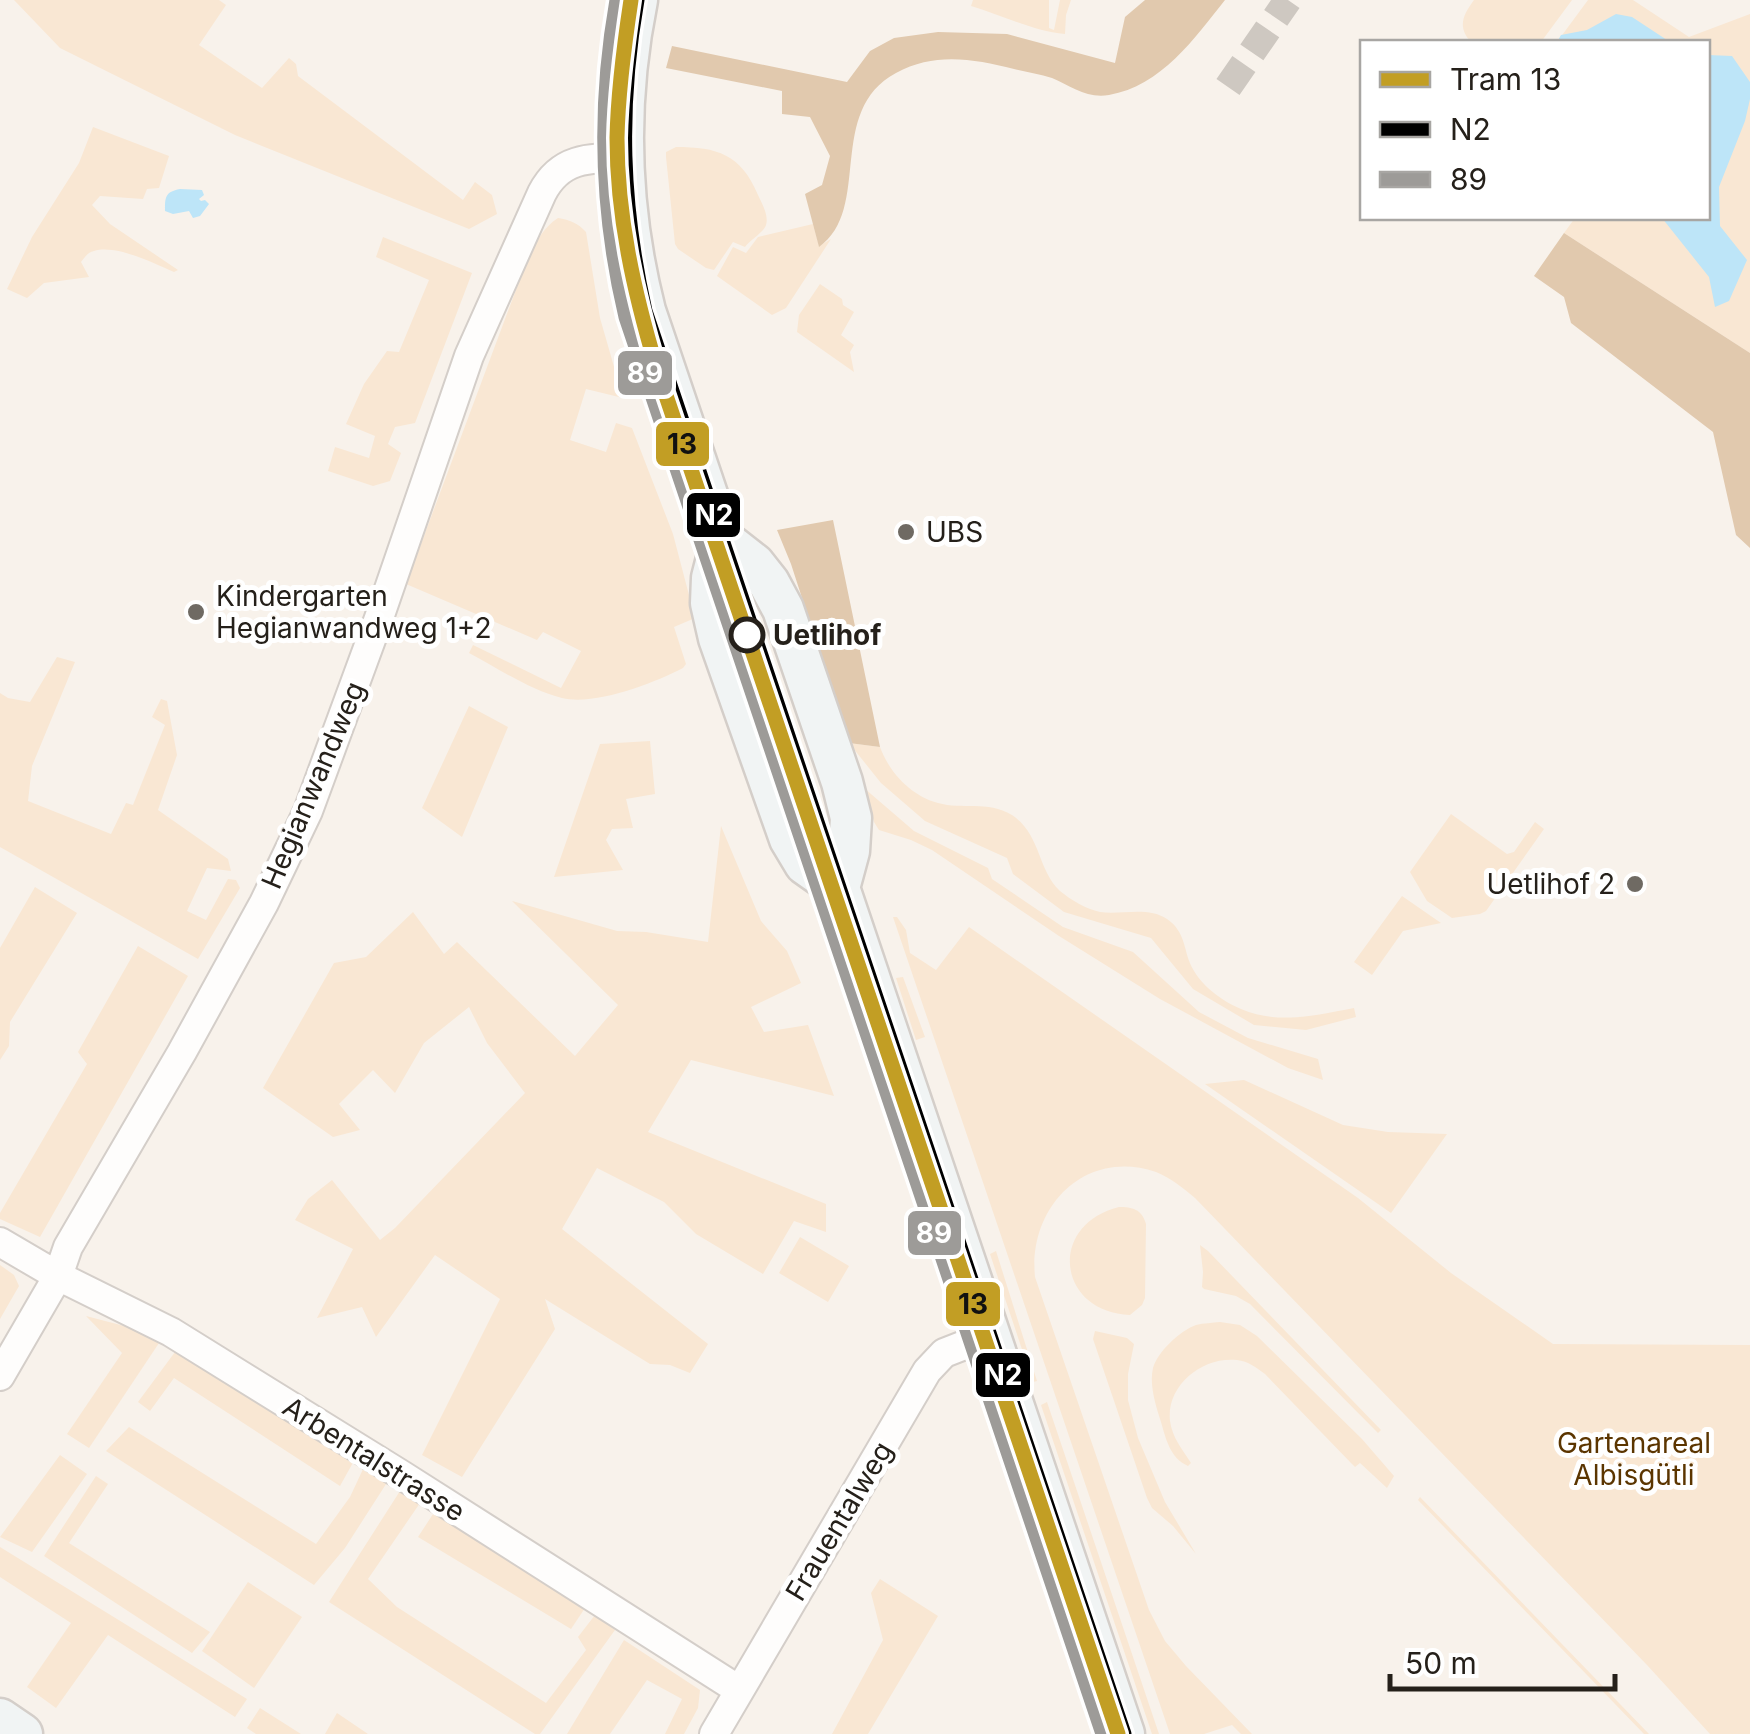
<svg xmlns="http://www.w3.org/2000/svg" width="1750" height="1734" font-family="Inter,sans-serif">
<rect width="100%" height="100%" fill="#f8f2eb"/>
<path fill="#f9e7d3" d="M14 0H219L226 5 199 45 262 88 289 58 296 64 298 76 463 200 475 182 492 195 497 214 469 229 235 135 60 48Z
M973 0H1049V28L1054 30 1060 0H1071L1066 15 1065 34C1032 31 1002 15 971 6Z
M1474 0H1572L1541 42H1471C1457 27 1463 15 1474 0Z
M1588 0H1633L1689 37 1750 14V353L1564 233 1575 218H1708V42H1557Z
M93 127 169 156 159 188 147 189 143 199 100 196 92 205 110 224 178 270 174 272C153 263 116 244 94 251 88 252 85 257 81 262L89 277 44 283 27 298 7 289 32 237 79 163Z
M676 147C717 147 741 154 758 195 762 204 769 215 766 225 764 232 750 240 745 247L733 242 714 270 706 268 678 249 675 244 666 157V152Z
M558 218C570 220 578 223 586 232L600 318 623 398 586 389 570 440 606 452 616 423 632 428 673 534 695 618 674 627 686 664 683 668C654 683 595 706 562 698 530 690 499 669 469 653L473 645 561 688 581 651 543 632 537 640 406 584 523 271C532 252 539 230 558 218Z
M813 224 819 246 831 239 786 308 772 315 717 276 733 247 746 253 758 237Z
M383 237 472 273 415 423 395 427 388 444 401 453 390 481 373 486 328 471 335 447 369 458 375 436 346 424 364 384 387 351 399 352 429 280 376 257Z
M820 284 842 299 843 305 854 312 841 335 854 345 850 352 854 372 797 332 799 315Z
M57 657 75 662 32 766 28 801 111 834 126 803 133 805 165 725 152 717 161 699 167 701 177 755 158 810 228 859 231 871 207 868 187 911 206 920 228 879 236 880 240 888 198 959 0 847V693L8 698 30 702Z
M469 706 508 727 462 837 422 808Z
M650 741 655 794 626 799 633 828 612 829 606 840 623 870 554 877 600 744Z
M849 743 880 747C889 772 911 796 938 803 962 810 987 800 1012 815 1041 834 1037 869 1060 891 1071 900 1086 909 1100 912 1122 915 1148 906 1167 919 1182 929 1184 944 1188 958 1196 982 1218 999 1241 1009 1278 1025 1316 1015 1354 1008L1356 1017 1306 1030 1254 1025 1193 989 1151 938 1064 912 1013 874 1007 858 925 821 881 783Z
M864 788 914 831 988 868 992 879 1063 927 1133 952 1199 1012 1248 1038 1318 1059 1323 1080 1288 1068 1160 999 1059 936 932 850 911 840 879 830 874 822Z
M1451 814 1507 854 1514 852 1535 822 1544 829 1486 911 1480 914 1452 918 1427 901 1410 872Z
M721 826 761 921 787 951 801 983 751 1007 764 1032 808 1025 834 1096 691 1060 648 1132 826 1204V1232L794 1221 763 1274 696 1234 664 1202 597 1168 562 1229 708 1344 690 1373 670 1365 650 1364 545 1299 555 1329 462 1477 422 1455 500 1299 435 1255 376 1337 362 1307 317 1318 353 1249 295 1220 308 1199 332 1180 380 1240 395 1228 525 1093 487 1043 469 1007 424 1043 395 1093 373 1070 339 1104 360 1130 333 1137 263 1088 334 963 366 957 413 912 444 954 457 942 575 1056 618 1005 512 901 617 931 646 932 708 942Z
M35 887 77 913 10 1022 9 1046 0 1060V948Z
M1402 896 1441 923 1403 931 1372 975 1354 962Z
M897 917 906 930 910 953 936 970 969 927 1358 1198 1451 1273 1553 1344 1750 1345V1734H1710L1647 1665 1195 1198C1183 1188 1171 1178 1156 1172 1085 1148 1028 1207 1035 1277L1149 1610 1165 1641 1186 1666 1252 1734H1241L1232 1725 1204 1734H1170L893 917Z
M138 946 188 976 40 1237 0 1219V1213L87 1064 78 1052Z
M903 977 925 1037 916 1040 896 978Z
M1244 1080 1343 1125 1388 1132 1447 1134 1391 1213 1205 1084Z
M1119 1207C1132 1207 1142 1209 1146 1224L1145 1298 1142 1305 1130 1315C1057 1312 1047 1225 1119 1207Z
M800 1237 849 1266 828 1302 779 1273Z
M1200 1245 1208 1251 1381 1430 1378 1433 1250 1304 1236 1296 1204 1289 1202 1287 1203 1272Z
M996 1251 1037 1381 1033 1382 990 1254Z
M0 1265 14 1275 19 1286 0 1319Z
M86 1316 132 1328 159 1343 89 1448 67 1434 122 1353Z
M1220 1322 1240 1325 1257 1336 1362 1439 1394 1476 1387 1488 1360 1463 1355 1467 1351 1463 1265 1374C1257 1368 1248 1361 1237 1360 1203 1356 1166 1385 1170 1421 1172 1437 1182 1449 1191 1463L1188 1466C1170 1458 1166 1439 1161 1422 1156 1406 1149 1385 1153 1368 1158 1351 1180 1331 1196 1325 1204 1323 1212 1323 1220 1322Z
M1095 1331 1127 1338 1134 1344 1128 1374V1400L1138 1438 1165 1502 1196 1554 1173 1526 1152 1508 1147 1498 1093 1339Z
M175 1352 355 1459 340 1486 174 1378 150 1411 138 1402Z
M1047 1402 1159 1734H1152L1041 1405Z
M129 1427 316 1544 350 1497 364 1467 388 1481 345 1548 314 1585 106 1451Z
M60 1455 87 1474 32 1552 0 1537Z
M96 1476 108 1484 69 1543 210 1632 192 1653 44 1556Z
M400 1491 420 1503 368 1579 397 1607 546 1703 586 1650 578 1637 595 1615 615 1630 540 1734H535L329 1602Z
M1420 1497 1649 1734H1644L1418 1500Z
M435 1511 587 1605 571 1629 418 1537Z
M0 1547 247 1699 235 1717 108 1635 56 1708 27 1687 71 1623 0 1577Z
M880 1579 938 1616 868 1734H832L883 1640 871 1593Z
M248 1582 302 1617 254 1688 202 1651Z
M624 1640 700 1690 698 1708 684 1734H665L682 1699 647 1680 610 1734H567Z
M260 1708 301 1734H256L247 1728Z
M337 1713 368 1734H325Z"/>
<path fill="#e1c9ae" d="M1145 0H1225C1195 38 1161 86 1109 95 1087 99 1071 86 1052 78 1040 74 1027 72 1014 69 973 59 935 52 896 73 825 111 873 209 819 247L805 194 822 185 830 156 810 117 782 114V91L666 68 672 46 847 82 870 51 894 38 938 32 1007 34 1115 63 1125 17Z
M1564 233 1750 353V548L1736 535 1713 432 1571 323 1564 297 1534 276Z
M833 520 880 747 849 743 791 564 777 530Z"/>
<path fill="#bde5f8" d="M1616 14 1632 17 1670 42H1557L1561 35 1587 30Z
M1708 55 1732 56 1750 82V99L1745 121 1719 187 1720 226 1747 260 1729 301 1715 307 1709 277 1662 218H1708Z
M180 189 202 190 204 195 199 199 201 201 205 200 209 204 200 216 193 218 189 211 173 214 165 211C165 197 165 192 180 189Z"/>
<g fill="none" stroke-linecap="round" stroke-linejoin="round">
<path stroke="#cec8c1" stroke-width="28" stroke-dasharray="28 14" stroke-linecap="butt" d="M1228 87 1288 0"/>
<g stroke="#d4cec9" stroke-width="32">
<path id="street" d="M0 1242 58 1276 171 1332 400 1474 739 1690
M0 1376 58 1276 68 1247 182 1052 264 903 308 811 379 618 469 356 542 193C560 158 588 158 623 158
M714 1734 927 1371 944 1353 990 1335"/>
</g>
<g stroke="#d4cec9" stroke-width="45">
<path id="secondary" d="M637 0C616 103 619 209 645 311L722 539 754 564 769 583 783 609 842 782 851 818 849 851 839 888 1124 1734
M722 539 712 578 711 603 719 638 790 839 805 864 839 888
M0 1719 22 1734"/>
</g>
<use href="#street" stroke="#fefdfc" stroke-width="28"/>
<use href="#secondary" stroke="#f1f4f4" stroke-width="40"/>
<g stroke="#fff" stroke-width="22">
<path id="bus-1" d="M637 0C618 108 621 204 645 311L1124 1734"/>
</g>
<g stroke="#fff" stroke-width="22">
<path id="bus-2" d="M617 0C598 107 601 212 626 317L1103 1734"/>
</g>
<use href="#bus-1" stroke="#000" stroke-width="15"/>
<use href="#bus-2" stroke="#9d9b98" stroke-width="15"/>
<g stroke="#fff" stroke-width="22">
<path id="tram-1" d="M631 0C624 46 618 92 617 138 617 216 634 292 656 366L1118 1734"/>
</g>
<use href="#tram-1" stroke="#c29e24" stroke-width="15"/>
</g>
<g fill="#6f6a63" stroke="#fff" stroke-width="4">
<circle cx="906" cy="532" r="10"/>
<circle cx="196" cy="612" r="10"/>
<circle cx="1635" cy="884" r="10"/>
</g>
<circle fill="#fff" stroke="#25201a" stroke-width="5" cx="747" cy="635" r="16"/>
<g text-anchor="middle" stroke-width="10" stroke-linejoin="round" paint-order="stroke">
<g font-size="28" fill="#25201a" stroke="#fff" text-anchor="start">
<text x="926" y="542">UBS</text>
<text x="216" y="606">Kindergarten<tspan x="216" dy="32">Hegianwandweg 1+2</tspan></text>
<text x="1615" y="894" text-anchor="end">Uetlihof 2</text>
</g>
<g font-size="28" font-weight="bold" fill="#25201a" stroke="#fff" text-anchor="start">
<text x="773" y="645">Uetlihof</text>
</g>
<g font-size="28" fill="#25201a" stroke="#fff">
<text transform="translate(313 785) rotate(-67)" y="10">Hegianwandweg</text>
<text transform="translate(374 1459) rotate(32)" y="10">Arbentalstrasse</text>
<text transform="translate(839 1521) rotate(-59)" y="10">Frauentalweg</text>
</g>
<g font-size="28" fill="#5b3500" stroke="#fff">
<text x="1634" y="1453">Gartenareal<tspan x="1634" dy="32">Albisgütli</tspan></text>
</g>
</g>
<g stroke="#fff" stroke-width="4">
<rect x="616" y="349" width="58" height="48" rx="10" fill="#9d9b98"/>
<rect x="654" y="420" width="57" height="48" rx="10" fill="#c29e24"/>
<rect x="685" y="491" width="57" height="48" rx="10" fill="#000"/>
<rect x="906" y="1209" width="57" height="48" rx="10" fill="#9d9b98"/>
<rect x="944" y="1280" width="58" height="48" rx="10" fill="#c29e24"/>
<rect x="974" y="1351" width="58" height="48" rx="10" fill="#000"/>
</g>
<g font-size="28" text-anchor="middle" font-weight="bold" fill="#fff">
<text x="645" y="383">89</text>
<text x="714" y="525">N2</text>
<text x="934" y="1243">89</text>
<text x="1003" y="1385">N2</text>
</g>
<g font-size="28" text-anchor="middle" font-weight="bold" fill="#111">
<text x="682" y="454">13</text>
<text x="973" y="1314">13</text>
</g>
<rect x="1360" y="40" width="350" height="180" fill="#ffffff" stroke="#a8a6a3" stroke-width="2.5"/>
<rect x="1380" y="72" width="50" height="15" fill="#c29e24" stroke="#a8a6a3" stroke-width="2.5"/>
<text x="1450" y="90" font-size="30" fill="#25201a">Tram 13</text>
<rect x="1380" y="122" width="50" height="15" fill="#000000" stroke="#a8a6a3" stroke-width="2.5"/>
<text x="1450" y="140" font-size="30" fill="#25201a">N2</text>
<rect x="1380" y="172" width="50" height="15" fill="#9d9b98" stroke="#a8a6a3" stroke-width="2.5"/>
<text x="1450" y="190" font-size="30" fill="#25201a">89</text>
<path d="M1390 1674v15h225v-15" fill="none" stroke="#25201a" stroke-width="5"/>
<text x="1405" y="1674" font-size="30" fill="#25201a" stroke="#ffffff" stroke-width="8" paint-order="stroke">50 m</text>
</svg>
